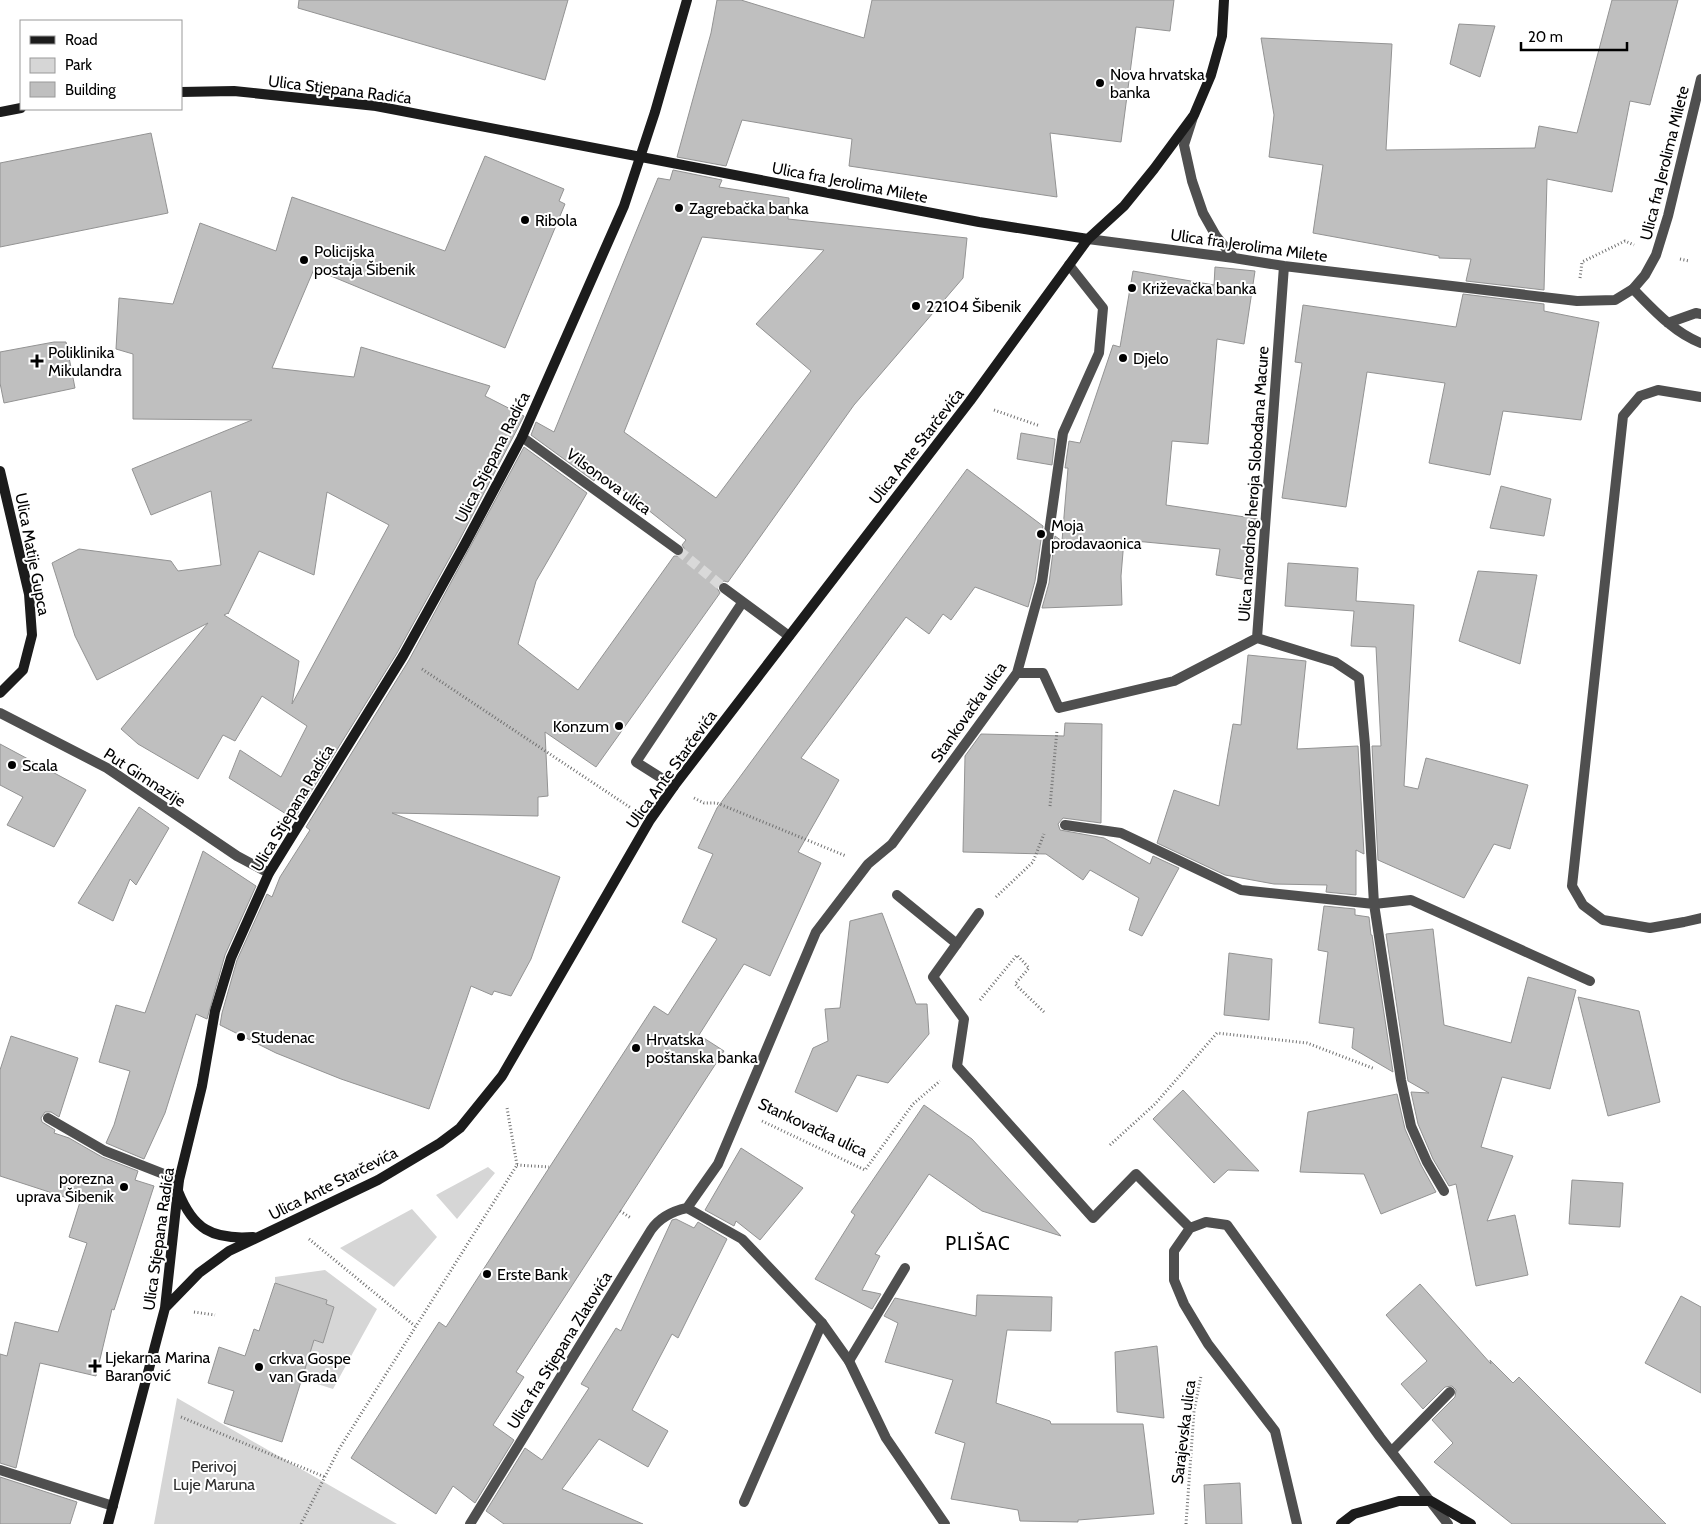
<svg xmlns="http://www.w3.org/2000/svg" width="1701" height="1524" font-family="Cabin,sans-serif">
<rect width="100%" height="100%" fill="#fff"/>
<path fill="#d6d6d6" d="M488 1167 495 1173 457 1219 436 1195Z
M412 1209 437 1237 394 1287 340 1248Z
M325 1270 377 1309 333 1389 302 1379 306 1338 323 1343 334 1307 326 1304 327 1300 275 1283V1277Z
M177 1398 397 1524H154Z"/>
<path fill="#bfbfbf" stroke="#939393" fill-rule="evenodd" d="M299 0H568L545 80 298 8Z
M717 0H741L864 38 872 0H1174L1170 31 1136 27 1121 142 1050 133 1057 197 849 166 852 139 742 120 726 166 677 157 711 33Z
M1612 0H1678L1650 105 1630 101 1612 192 1547 179 1544 290 1466 281 1471 259 1439 258V256L1313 233 1323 165 1269 157 1274 115 1261 38 1392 44 1386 150 1535 148 1539 126 1577 133Z
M1459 24 1495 26 1480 77 1450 64Z
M151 133 168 213 0 247V163Z
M485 156 564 189 559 201 565 204 505 348 314 269 272 368 354 377 361 347 490 386 485 396 524 416 459 541 397 653 294 819 229 778 240 750 281 777 307 726 262 696 235 741 223 735 198 779 138 744 121 729 208 623 97 680 75 636 52 563 79 549 171 561 178 571 221 565 211 491 151 515 132 469 252 420 133 419V354L116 349 119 298 173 304 200 223 276 251 292 197 445 251ZM327 492 389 525 292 704 299 661 224 615 228 613V614L259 551 314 575Z
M673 170 722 180 719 187 789 198 788 219 967 238 963 278 854 405 728 582 724 581 719 584 717 588 720 593 596 767 545 732 548 796 538 797V816L392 813 560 877 531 959 511 996 494 991 492 995 471 986 429 1109 341 1079 276 1053 220 1025 222 1013 237 960 267 894 272 897 280 877 310 830 306 827 409 660 524 447 587 493 536 581 518 644 578 690 674 556H680L684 554V548L682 545 686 540 599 471 594 481 531 435 536 422 554 432 658 178 670 180ZM702 237 824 250 756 324 811 371 716 498 624 432Z
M1215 267 1255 271 1244 344 1217 339 1208 444 1172 441 1166 505 1258 519 1248 580 1216 575 1220 549 1124 540 1121 576 1122 605 1042 608 1049 583 1055 536 1062 541 1068 468H1065L1069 441 1080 443 1113 345 1120 347 1133 271 1214 285Z
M1463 294 1544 304V311L1599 322 1581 420 1503 411 1490 475 1429 463 1445 383 1367 372 1346 507 1282 498 1302 363 1295 362 1303 305 1456 327Z
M54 342H66L75 388 4 403 0 383V352Z
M1021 433 1055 439 1052 465 1017 459Z
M967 469 1043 526 1035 581 1028 607 975 587 951 620 943 614 929 634 906 617 801 758 839 780 798 852 821 863 770 976 744 964 699 1035 724 1051 516 1372 524 1377 493 1425 514 1440 475 1503 453 1486 436 1514 351 1458 439 1322 446 1327 654 1006 668 1015 717 939 682 922 713 854 698 848 717 808Z
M1501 486 1551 499 1544 536 1490 528Z
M1288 563 1358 568 1356 601 1414 605 1404 786 1418 789 1426 758 1528 785 1510 849 1494 844 1464 898 1378 860 1372 746H1381L1376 647 1351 646 1354 611 1285 606Z
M1478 571 1537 575 1520 664 1459 641Z
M1248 655 1306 661 1297 749 1358 746 1364 854 1356 850V895L1326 892 1327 885 1274 884 1225 875 1157 843 1174 790 1219 806 1233 724 1241 725Z
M1065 723 1102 724 1101 823 1063 818 1058 824 1060 830 1104 838 1150 864 1153 856 1179 868 1142 936 1129 930 1139 898 1090 870 1083 880 1046 854 963 852 965 756 981 734 1064 736Z
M0 744 86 790 54 847 7 825 23 797 0 785Z
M139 807 169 828 136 885 130 879 113 921 78 903Z
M203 851 256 886 225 955 207 1019 196 1014 165 1113 144 1159 106 1143 114 1125 130 1071 99 1062 116 1005 145 1013Z
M1324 906 1355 909V915L1369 917 1371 935H1372L1393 1072 1352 1048 1354 1028 1319 1023 1328 952 1318 950Z
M882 913 916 1004H927L929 1034 888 1083 857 1075 837 1112 795 1092 813 1048 828 1041 825 1009 840 1008 850 921Z
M1433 929 1444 1025 1511 1043 1528 977 1576 990 1550 1089 1502 1077 1481 1147 1513 1156 1487 1221 1515 1215 1528 1275 1476 1286 1456 1184 1449 1186 1433 1159 1418 1124 1411 1092 1429 1093 1408 1081 1386 934Z
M1229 953 1272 959 1269 1020 1224 1015Z
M1578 997 1639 1011 1660 1102 1608 1116Z
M11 1036 78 1058 59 1117 51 1112H45L41 1118 42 1122 55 1130 54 1133 69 1138 102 1157 138 1171 135 1180 154 1186 114 1310 112 1309 96 1376 40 1363 16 1468 0 1463V1354L7 1356 15 1322 58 1332 87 1243 69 1237 80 1202 0 1176V1070Z
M1183 1090 1259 1171 1228 1170 1214 1183 1153 1119Z
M1397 1094 1405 1129 1421 1165 1436 1192 1381 1214 1364 1174 1300 1172 1308 1112Z
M924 1105 972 1139 1061 1236 982 1211 929 1174 875 1254 880 1256 862 1290 881 1294 872 1309 815 1279 855 1215 851 1212Z
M741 1148 803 1188 760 1240 736 1221 734 1226 705 1210Z
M1572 1180 1623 1183 1620 1227 1569 1224Z
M676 1219 694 1228 698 1222 727 1239 678 1338 672 1334 632 1410 668 1431 648 1467 599 1439 562 1489 643 1524H504L486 1511 525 1448 542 1460 589 1388 581 1384 616 1328 621 1331 672 1220Z
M275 1283 327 1300 326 1304 334 1307 323 1343 314 1340 282 1442 224 1423 234 1391 208 1383 219 1347 245 1356 254 1329 259 1331Z
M1420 1284 1491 1364 1490 1360 1513 1383 1519 1377 1666 1524H1512L1434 1462 1453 1443 1432 1420 1455 1397 1456 1390 1452 1386 1445 1387 1423 1409 1401 1384 1427 1361 1386 1315Z
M977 1295 1052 1297 1051 1331 1007 1330 996 1403 1050 1421 1051 1424H1143L1154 1514 1078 1520V1522L1020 1521 1018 1510 951 1499 965 1443 935 1433 953 1380 885 1362 898 1323 884 1316 895 1298 976 1316Z
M1681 1296 1701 1307V1393L1645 1363Z
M1157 1346 1164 1418 1117 1412 1115 1352Z
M0 1477 77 1502 70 1524H0Z
M1240 1483 1242 1524H1206L1204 1485Z"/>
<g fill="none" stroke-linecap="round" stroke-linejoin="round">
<path stroke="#d9d9d9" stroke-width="10" stroke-dasharray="10 5" stroke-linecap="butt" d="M678 550 724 588"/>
<path stroke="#717171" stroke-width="3" stroke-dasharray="1 2.5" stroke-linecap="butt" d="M1680 259 1689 261
M1580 278 1582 262 1625 241 1634 245
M994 410 1040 426
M422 669 631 808
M694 798 704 803H717L846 856
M1050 806 1057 730
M996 897 1033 862 1044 834
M980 1000 1017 955 1029 968 1015 984 1045 1013
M762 1121 865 1170 913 1104 940 1081
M1110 1145 1155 1104 1217 1033 1307 1043 1375 1069
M517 1165 549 1167
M620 1211 631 1218
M309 1239 415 1326
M194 1312 215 1315
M181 1417 325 1477
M301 1524 339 1449 517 1165 507 1108
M1186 1524 1194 1411 1201 1376"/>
<path stroke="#4f4f4f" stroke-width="10" d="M1633 289C1653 309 1674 333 1701 343
M1668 323 1696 313 1701 314
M1701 397 1658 390 1640 396 1623 416 1572 886 1583 905 1603 920 1650 928 1684 922 1701 918
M674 786 636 762 742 603
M897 895 957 944
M1374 904 1411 900 1590 981
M979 913 933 977 964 1019 957 1066 1093 1218 1136 1174 1190 1228
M48 1118 105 1151 179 1180
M849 1361 905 1268
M1392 1451 1450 1392
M744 1502 822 1323
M1297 1524 1275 1431 1208 1344 1184 1304 1174 1280V1251L1190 1228 1206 1222 1227 1225 1380 1437 1448 1524"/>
<path stroke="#4f4f4f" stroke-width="10" d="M1193 117 1184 145 1192 181 1203 213 1216 236 1234 258
M1088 239 1234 258 1284 266 1577 301 1615 300 1633 289 1645 275 1656 255 1668 216 1701 79
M1284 266 1257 638 1335 662 1359 678 1365 745 1374 904 1401 1080 1411 1126 1427 1162 1444 1191
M522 437 678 550
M724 588 789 636
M1017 673H1043L1059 708 1174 681 1257 638
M0 713 107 768 237 856 269 873
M1065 825 1121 833 1241 890 1374 904
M687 1208 718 1164 816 932 868 864 892 844 1017 673 1042 582 1063 433 1099 353 1103 308 1069 265
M687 1208 742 1239 822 1323 849 1361 886 1438 945 1524
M0 1470 113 1506
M470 1524 651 1230C660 1217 673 1211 687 1208"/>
<path stroke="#1c1c1c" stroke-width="10" d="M181 92 234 91 376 106 979 222 1088 239
M0 112 21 108
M0 471 29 594 32 635 23 670 0 693
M178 1191C193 1229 212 1240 253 1237
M165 1308 199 1273 229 1251 378 1180 440 1143 460 1128 502 1076 650 820 674 786 970 401 1088 239 1124 206 1154 169 1194 115 1211 75 1222 36 1224 0
M108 1524 165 1308 179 1180 202 1086 215 1011 231 958 269 873 403 656 465 544 522 437 624 206 655 112 687 0
M1341 1524 1354 1514 1399 1501H1431L1471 1524"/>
</g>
<g fill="#000" stroke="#fff" stroke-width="2">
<circle cx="1100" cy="83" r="5"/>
<circle cx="679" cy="208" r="5"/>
<circle cx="525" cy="220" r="5"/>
<circle cx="304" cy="260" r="5"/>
<circle cx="1132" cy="288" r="5"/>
<circle cx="916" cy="306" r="5"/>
<circle cx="1123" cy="358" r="5"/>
<path d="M34.5 353.5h5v5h5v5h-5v5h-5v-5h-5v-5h5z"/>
<circle cx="1041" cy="534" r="5"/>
<circle cx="619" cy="726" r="5"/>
<circle cx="12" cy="765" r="5"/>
<circle cx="241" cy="1037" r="5"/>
<circle cx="636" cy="1048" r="5"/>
<circle cx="124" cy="1187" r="5"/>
<circle cx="487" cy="1274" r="5"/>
<path d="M92.5 1358.5h5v5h5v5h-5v5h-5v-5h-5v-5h5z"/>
<circle cx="259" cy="1367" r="5"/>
</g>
<g text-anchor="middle" stroke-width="4" stroke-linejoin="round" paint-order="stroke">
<g font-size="16" fill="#000" stroke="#fff" text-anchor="start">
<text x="1110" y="80">Nova hrvatska<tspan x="1110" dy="18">banka</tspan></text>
<text x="689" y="214">Zagrebačka banka</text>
<text x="535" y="226">Ribola</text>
<text x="314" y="257">Policijska<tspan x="314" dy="18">postaja Šibenik</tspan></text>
<text x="1142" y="294">Križevačka banka</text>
<text x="926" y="312">22104 Šibenik</text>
<text x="48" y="358">Poliklinika<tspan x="48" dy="18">Mikulandra</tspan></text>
<text x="1133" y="364">Djelo</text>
<text x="1051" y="531">Moja<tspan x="1051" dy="18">prodavaonica</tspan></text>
<text x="609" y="732" text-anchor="end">Konzum</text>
<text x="22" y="771">Scala</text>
<text x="251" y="1043">Studenac</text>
<text x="646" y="1045">Hrvatska<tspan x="646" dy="18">poštanska banka</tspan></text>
<text x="114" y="1184" text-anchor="end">porezna<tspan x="114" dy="18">uprava Šibenik</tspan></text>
<text x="497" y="1280">Erste Bank</text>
<text x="105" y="1363">Ljekarna Marina<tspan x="105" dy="18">Baranović</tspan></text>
<text x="269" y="1364">crkva Gospe<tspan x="269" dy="18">van Grada</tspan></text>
</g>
<g font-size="16" fill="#000" stroke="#fff">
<text transform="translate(340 89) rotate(7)" y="6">Ulica Stjepana Radića</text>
<text transform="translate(1664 163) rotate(-76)" y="6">Ulica fra Jerolima Milete</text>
<text transform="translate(850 182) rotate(11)" y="6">Ulica fra Jerolima Milete</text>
<text transform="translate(1249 245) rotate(8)" y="6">Ulica fra Jerolima Milete</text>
<text transform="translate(916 446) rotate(-52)" y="6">Ulica Ante Starčevića</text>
<text transform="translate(492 457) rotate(-63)" y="6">Ulica Stjepana Radića</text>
<text transform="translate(609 481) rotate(36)" y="6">Vilsonova ulica</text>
<text transform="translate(1253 484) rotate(-86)" y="6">Ulica narodnog heroja Slobodana Macure</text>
<text transform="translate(33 554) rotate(79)" y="6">Ulica Matije Gupca</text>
<text transform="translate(968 712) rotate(-55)" y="6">Stankovačka ulica</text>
<text transform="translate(671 769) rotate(-54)" y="6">Ulica Ante Starčevića</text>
<text transform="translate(145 777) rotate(33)" y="6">Put Gimnazije</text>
<text transform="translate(292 808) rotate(-59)" y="6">Ulica Stjepana Radića</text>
<text transform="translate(813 1127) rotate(25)" y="6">Stankovačka ulica</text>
<text transform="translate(333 1183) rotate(-27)" y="6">Ulica Ante Starčevića</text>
<text transform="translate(158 1239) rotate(-82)" y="6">Ulica Stjepana Radića</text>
<text transform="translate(559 1350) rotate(-58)" y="6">Ulica fra Stjepana Zlatovića</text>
<text transform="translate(1183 1432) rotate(-83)" y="6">Sarajevska ulica</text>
</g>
<g font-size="16" fill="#2d2d2d" stroke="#fff">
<text x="214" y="1472">Perivoj<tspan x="214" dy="18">Luje Maruna</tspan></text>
</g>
<g font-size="19" letter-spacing="1" fill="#000" stroke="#fff">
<text x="978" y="1250">PLIŠAC</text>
</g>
</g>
<rect x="20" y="20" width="162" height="90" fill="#ffffff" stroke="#999999"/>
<rect x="30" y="36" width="25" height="8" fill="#1c1c1c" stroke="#999999"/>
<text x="65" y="45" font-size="15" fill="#000000">Road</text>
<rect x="30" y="58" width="25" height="15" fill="#d6d6d6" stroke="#999999"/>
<text x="65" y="70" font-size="15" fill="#000000">Park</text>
<rect x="30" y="82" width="25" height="15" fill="#bfbfbf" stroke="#999999"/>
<text x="65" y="95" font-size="15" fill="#000000">Building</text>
<path d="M1521 42v8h106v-8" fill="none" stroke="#000000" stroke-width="2.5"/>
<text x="1528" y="42" font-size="15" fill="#000000" stroke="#ffffff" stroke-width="4" paint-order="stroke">20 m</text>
</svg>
